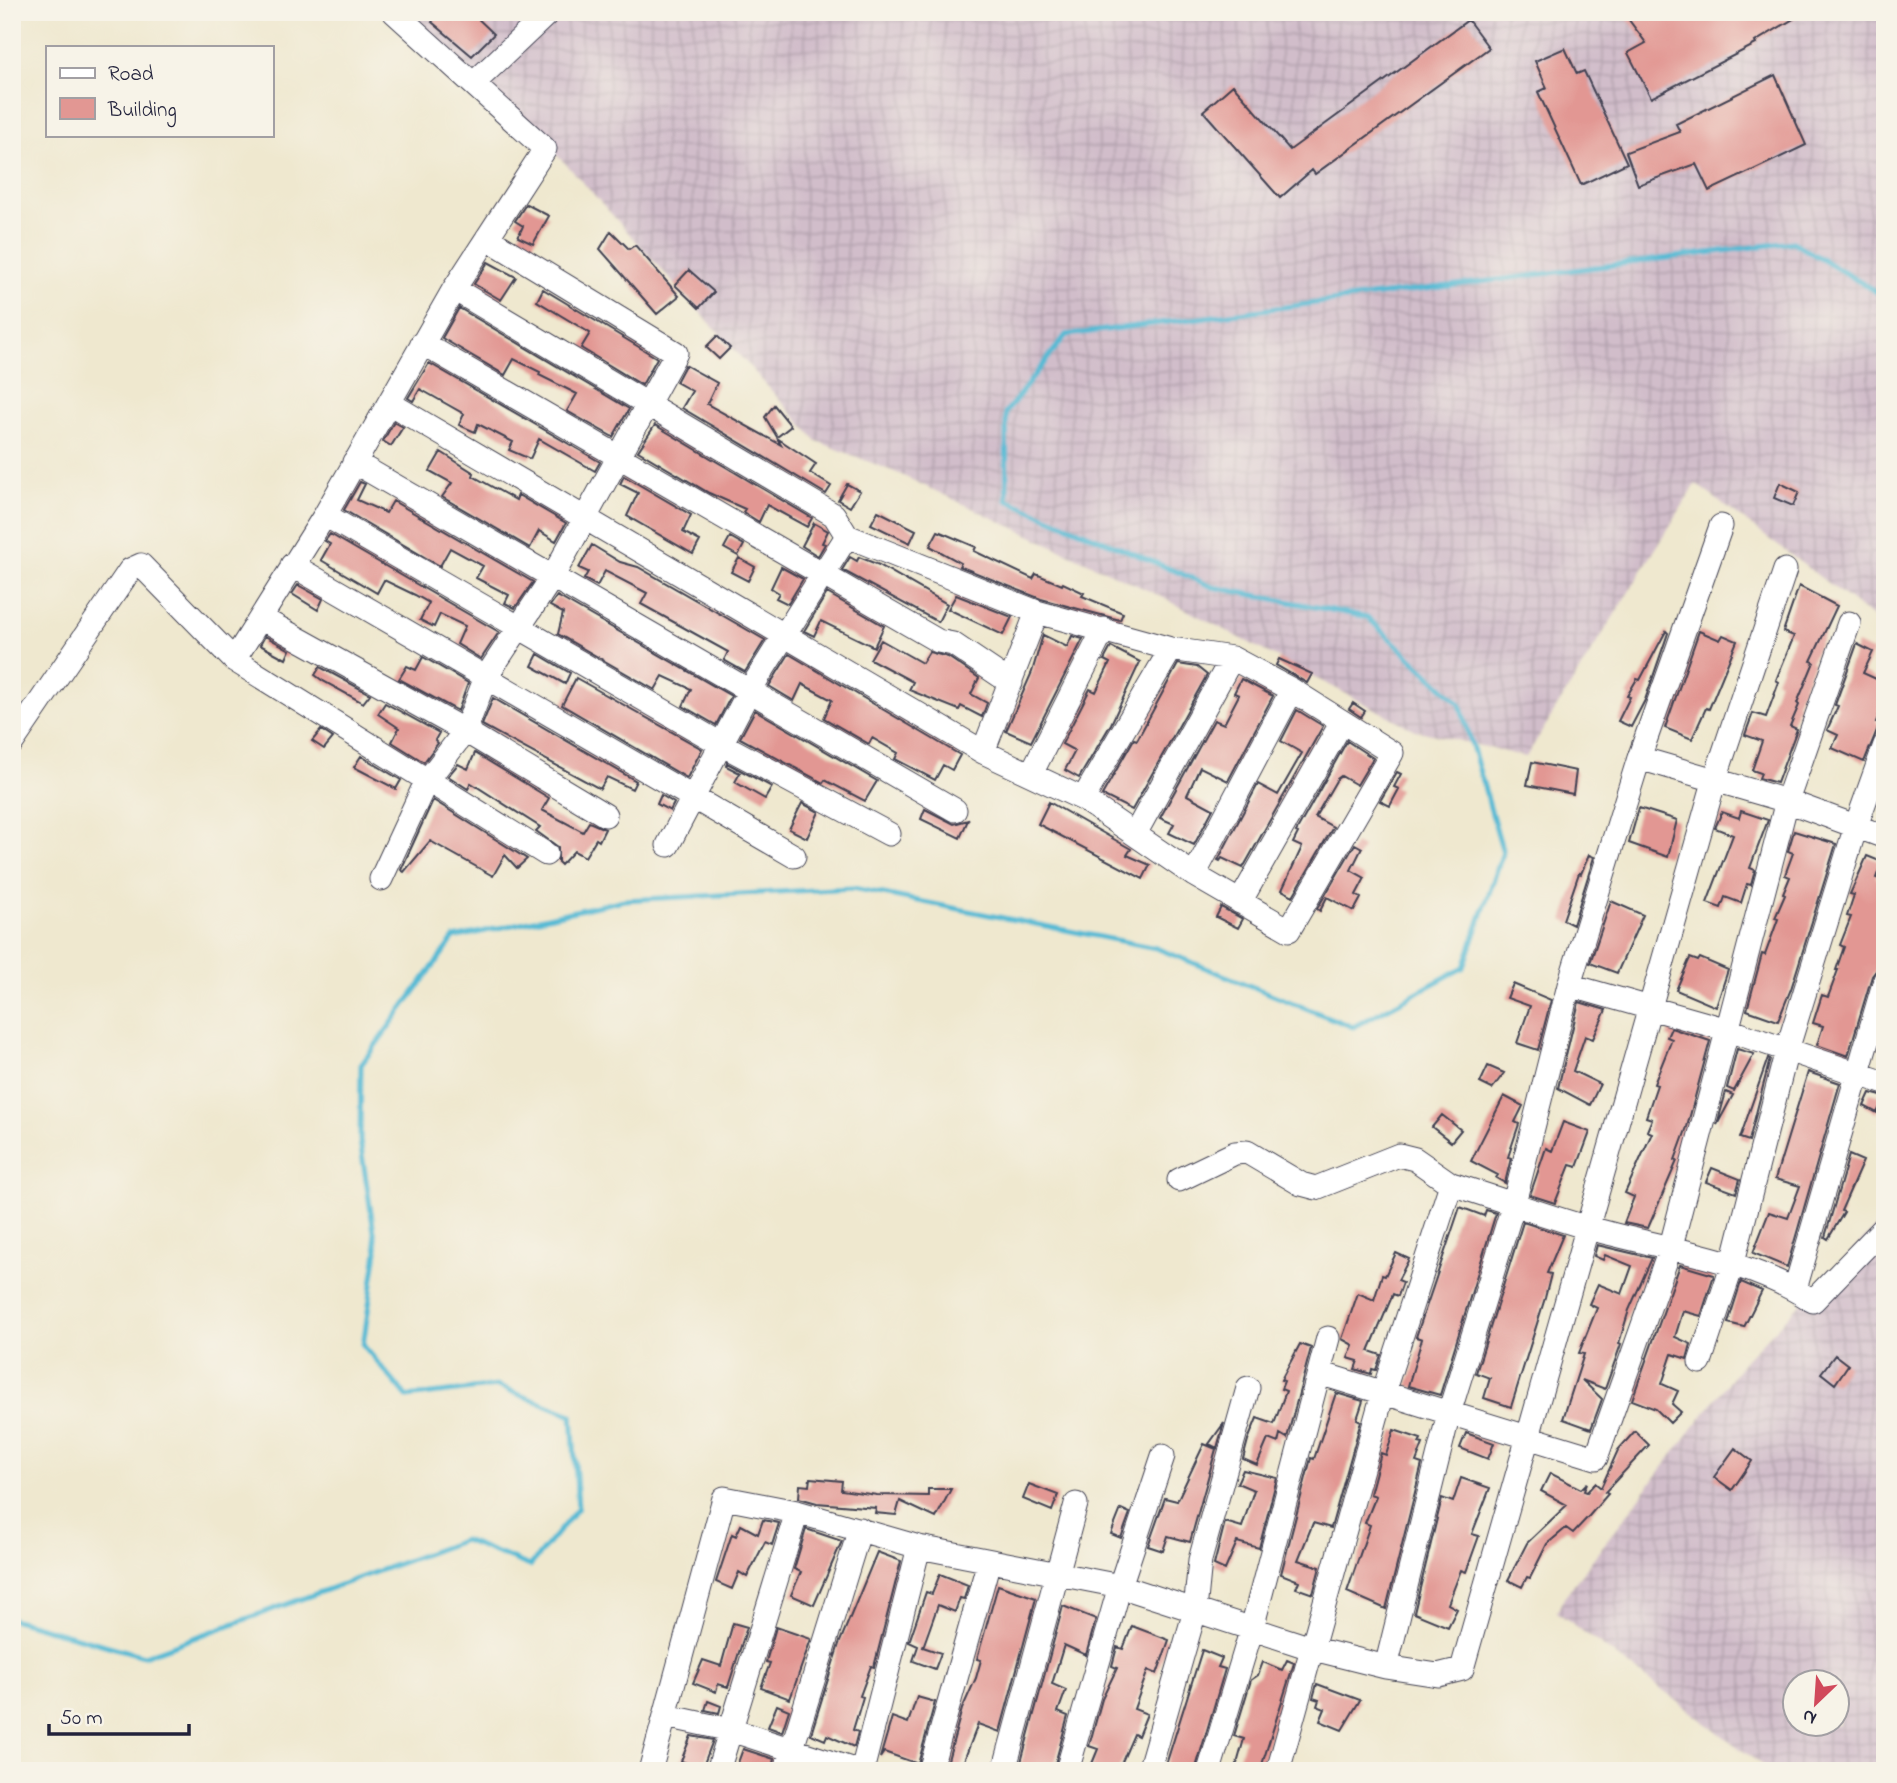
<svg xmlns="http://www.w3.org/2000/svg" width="1897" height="1783" font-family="'Indie Flower',sans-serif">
<defs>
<pattern id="industrial-grid" width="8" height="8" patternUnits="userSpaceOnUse" patternTransform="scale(1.75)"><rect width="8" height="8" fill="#d1bdca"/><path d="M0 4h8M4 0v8" fill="none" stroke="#b3a2ae"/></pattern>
</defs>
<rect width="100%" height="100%" fill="#f7f3e8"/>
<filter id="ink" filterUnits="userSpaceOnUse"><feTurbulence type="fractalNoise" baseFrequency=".0143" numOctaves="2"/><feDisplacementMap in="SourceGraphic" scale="14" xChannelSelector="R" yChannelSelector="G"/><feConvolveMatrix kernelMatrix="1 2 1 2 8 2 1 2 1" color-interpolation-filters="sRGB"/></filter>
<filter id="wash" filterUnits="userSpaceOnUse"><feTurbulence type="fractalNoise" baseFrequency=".00686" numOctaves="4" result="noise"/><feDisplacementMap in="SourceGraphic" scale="28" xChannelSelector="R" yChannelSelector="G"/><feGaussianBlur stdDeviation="1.57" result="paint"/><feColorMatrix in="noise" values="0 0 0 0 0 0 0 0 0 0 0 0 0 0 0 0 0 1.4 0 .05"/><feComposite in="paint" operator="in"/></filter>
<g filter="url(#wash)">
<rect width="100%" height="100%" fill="#efe8cf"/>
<path fill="url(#industrial-grid)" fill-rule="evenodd" d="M406 12H1885V626L1696 484 1526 757 1415 730 1160 596 897 473 817 441 567 165Z
M1885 1218V1759L1876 1771H1770L1557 1612 1564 1597 1745 1360ZM1796 1682H1838V1724H1796Z"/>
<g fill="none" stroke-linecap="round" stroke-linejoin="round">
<path stroke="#55bad4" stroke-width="5" d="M12 1619 144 1656 464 1540 530 1566 578 1508 572 1415 497 1386 407 1397 363 1345 377 1251 360 1141 361 1065 454 938 624 900 853 888 1156 948 1353 1027 1464 967 1503 852 1460 704 1367 617 1213 587 1007 500 1006 412 1066 335 1793 242 1885 297"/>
</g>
<g id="blocks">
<path fill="#e29793" d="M440 12H471L494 34 472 56 432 22Z
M1623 12H1805L1755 42 1756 44 1651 98 1628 53 1646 43Z
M1468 20 1489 48 1315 174 1312 170 1280 198 1203 111 1233 85 1290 150Z
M1565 48 1577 74 1584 71 1627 163 1581 185 1538 92 1547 88 1535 61Z
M1775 75 1806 145 1709 191 1696 164 1638 185 1626 152 1680 132 1676 124Z
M526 204 549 216 533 244 518 237 523 226 515 221Z
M611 231 629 249 635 245 679 296 657 314 600 249Z
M488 262 516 277 501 300 474 284Z
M689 270 714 292 699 308 675 285Z
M543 289 657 358 642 385 581 348 590 333 537 301Z
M459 308 629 409 613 437 567 411 577 394 539 375 540 372 514 359 505 375 442 338Z
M717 336 730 348 719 359 706 347Z
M429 363 600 462 595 471 539 439 530 459 509 450 513 442 478 424 475 432 459 425 464 414 420 389 413 401 408 398Z
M685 365 717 383 707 404 781 445 777 438 816 464 810 473 831 486 826 494 682 408 692 391 676 382Z
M774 405 791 426 777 437 765 417Z
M394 422 403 427 391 446 383 441Z
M655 425 812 518 807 527 767 505 759 522 743 512 745 509 709 493 638 451Z
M441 452 474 473 473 476 516 500 518 495 566 523 556 541 539 531 530 548 442 497 452 483 430 471Z
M624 476 691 515 683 532 700 541 693 554 627 516 638 493 620 484Z
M360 482 365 484 357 500 386 513 393 501 533 582 515 608 505 603 509 595 476 578 483 566 450 548 440 566 344 510Z
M1780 483 1799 492 1793 506 1774 498Z
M847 484 860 491 850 507 838 500Z
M878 511 916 530 910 543 871 524Z
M814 523 828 531 822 543 825 544 818 556 802 546Z
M938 531 976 547 974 551 1033 579 1036 574 1062 585 1063 583 1084 593 1082 596 1123 613 1120 620 1041 599 959 566 961 563 930 546Z
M330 534 499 632 481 659 457 644 465 626 440 614 434 627 420 620 429 603 415 595 384 580 377 593 321 560 330 544 325 541Z
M730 537 744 545 738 556 724 548Z
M592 545 620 562 638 567 765 640 745 672 724 660 728 652 641 604 647 593 605 571 597 586 584 579 588 572 579 568Z
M850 557 857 561 859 557 879 565 947 604 938 622 842 570Z
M739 558 755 567 748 581 731 572Z
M781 567 803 579 788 604 776 598 779 593 771 588Z
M298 585 323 599 318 610 292 594Z
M1799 586 1837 606 1811 661 1814 662 1797 703 1799 705 1790 726 1797 729 1777 783 1759 778 1761 773 1752 770 1762 741 1745 735 1753 713 1766 717 1779 682 1776 680 1794 636 1783 632Z
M827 593 884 626 874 647 821 621 814 636 804 631Z
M956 595 1012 617 1003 635 948 609Z
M557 596 731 696 716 725 683 706 691 689 663 676 655 690 558 634 563 613 550 606Z
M1666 631 1668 633 1645 700 1631 727 1618 721 1630 697 1627 696 1637 679 1640 680Z
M1699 631 1720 640 1723 635 1737 641 1709 709 1706 708 1692 739 1665 728Z
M1043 635 1067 647 1072 636 1083 639 1031 742 1006 731 1032 672Z
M265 636 290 650 286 659 260 645Z
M881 640 922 663 929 652 948 657 979 678 971 694 987 703 982 717 961 706 959 710 909 690 913 682 870 659Z
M1857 644 1873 652 1863 673 1885 683V701L1876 722 1880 723 1864 762 1832 748 1838 735 1827 730 1838 706 1835 705Z
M1111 647 1140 662 1111 724 1079 778 1065 770 1075 751 1062 744 1090 689 1096 692 1110 663 1104 660Z
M538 654 570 673 565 684 532 666Z
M789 654 960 755 952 770 943 765 935 780 895 759 898 753 872 738 869 744 824 718 832 700 802 684 794 701 769 686Z
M423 657 468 683 458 711 399 679 407 666 416 670Z
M1279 659 1312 674 1307 683 1276 665Z
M1178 664 1197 667 1207 675 1132 810 1102 795 1134 739 1137 740Z
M320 667 370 694 363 703 323 681 315 675Z
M576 678 702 749 687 778 562 705Z
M1241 679 1273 696 1228 781 1200 767 1187 795 1213 809 1194 845 1169 833 1174 824 1160 818 1214 720 1224 724 1239 695 1234 693Z
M493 698 636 781 632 789 607 777 600 789 482 725Z
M385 703 439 733 435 740 438 743 424 762 392 742 399 728 378 714Z
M1353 703 1365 711 1361 717 1349 709Z
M755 710 877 781 865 801 825 780 823 783 740 738Z
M1297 710 1323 726 1243 868 1222 858 1220 861 1218 860 1258 784 1278 795 1302 753 1281 741Z
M321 730 333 738 324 749 312 741Z
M1347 741 1373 758 1357 785 1341 776 1337 779 1315 817 1333 827 1293 896 1282 890 1302 847 1293 843 1298 833 1296 832Z
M475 753 549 798 542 810 583 832 589 822 605 829 599 841 596 839 585 857 574 851 561 865 558 862V847L536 831 540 827 471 783 468 789 448 776 458 764 468 769Z
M361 756 401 780 396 789 354 767Z
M1532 762 1576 771 1573 794 1527 785Z
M727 763 772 787 765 799 735 782 740 773 726 766Z
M1397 772 1401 774 1394 787 1399 789 1390 806 1380 801Z
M661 795 674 803 670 811 657 804Z
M433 800 527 859 517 868 505 855 493 876 430 841 404 872 401 870Z
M1049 802 1131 849 1127 855 1150 865 1143 879 1038 824Z
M802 803 819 812 807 838 789 829Z
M1639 808 1677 820 1668 857 1629 843Z
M925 809 954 824 968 820 960 838 921 819Z
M1741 811 1768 820 1750 868 1755 870 1751 885 1747 884 1741 903 1725 897 1721 908 1707 903 1733 835 1715 828 1722 812 1739 818Z
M1794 831 1836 844 1791 989 1778 1021 1747 1010 1762 954 1765 955 1778 919 1775 918 1785 895 1783 894 1790 877 1785 875 1793 853 1788 851Z
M1355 844 1362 848 1351 870 1365 878 1356 895 1361 898 1354 911 1327 897 1320 911 1317 909Z
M1589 855 1594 857 1573 925 1563 920 1579 873 1581 874Z
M1867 856 1882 862 1876 878 1885 881V943L1878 968 1872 976 1848 1056 1817 1045 1823 1026 1813 1023 1822 995 1828 997 1838 970H1836L1844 947 1840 945 1851 917 1847 916 1854 895 1850 894Z
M1611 901 1643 915 1617 973 1590 963Z
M1221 907 1243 919 1238 928 1216 917Z
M1690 958 1698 961 1700 958 1728 970 1716 1007 1676 990Z
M1513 984 1551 1000 1538 1050 1517 1043 1530 1006 1507 998Z
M1579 1002 1606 1010 1593 1039 1585 1036 1573 1071 1600 1084 1590 1105 1558 1088Z
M1671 1028 1710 1041 1687 1127 1675 1160 1677 1161 1648 1228 1624 1223 1634 1197 1625 1193 1652 1133 1647 1131 1652 1119 1646 1117 1657 1085 1654 1084 1672 1039 1667 1037Z
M1737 1049 1754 1054 1734 1091 1727 1088Z
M1768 1058 1770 1059 1749 1141 1740 1138Z
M1488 1066 1504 1073 1492 1089 1480 1083Z
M1808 1072 1840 1083 1787 1267 1753 1253 1769 1212 1788 1218 1800 1186 1775 1179Z
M1726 1092 1733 1095 1717 1125Z
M1870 1093 1885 1097 1877 1113 1864 1106Z
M1504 1096 1523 1106 1515 1122 1519 1124 1508 1157 1511 1158 1505 1183 1496 1178 1498 1175 1471 1161Z
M1442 1115 1461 1130 1451 1142 1432 1127Z
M1563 1122 1590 1132 1577 1167 1570 1165 1555 1203 1530 1195 1546 1148 1552 1151Z
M1849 1155 1863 1161 1841 1211 1844 1212 1828 1239 1825 1237Z
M1712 1168 1740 1179 1736 1193 1706 1182Z
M1460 1207 1484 1216 1486 1210 1496 1213 1440 1395 1408 1386 1422 1339 1416 1337Z
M1523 1222 1563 1235 1547 1273 1551 1274 1545 1298 1511 1407 1484 1398 1490 1378 1476 1373Z
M1597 1245 1652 1258 1629 1310 1619 1343 1621 1344 1605 1389 1582 1380 1602 1399 1591 1429 1563 1419 1584 1354 1579 1353 1597 1308 1589 1304 1598 1284 1622 1294 1632 1266 1605 1255 1603 1260 1594 1256Z
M1396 1253 1409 1259 1398 1280 1403 1282 1398 1296 1393 1294 1369 1351 1381 1355 1376 1370 1372 1369 1371 1374 1355 1369 1358 1361 1348 1358 1353 1345 1342 1339 1358 1293 1374 1300 1382 1275 1385 1276Z
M1680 1265 1714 1275 1701 1316 1683 1311 1675 1337 1691 1344 1687 1359 1672 1354 1662 1384 1678 1391 1672 1404 1681 1412 1670 1423 1656 1409 1632 1400Z
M1741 1282 1762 1291 1744 1327 1728 1323Z
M1300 1344 1311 1348 1287 1438 1280 1434 1278 1443 1268 1439 1257 1465 1243 1459 1248 1440 1257 1418 1274 1424 1286 1391 1281 1389 1284 1381 1281 1380Z
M1835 1355 1848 1365 1835 1384 1821 1373Z
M1336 1393 1363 1401 1357 1419 1361 1421 1331 1528 1313 1523 1298 1560 1320 1567 1313 1594 1296 1588 1299 1581 1281 1574 1311 1458 1314 1459Z
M1224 1423 1217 1448 1209 1444Z
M1394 1430 1421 1439 1419 1443 1423 1444 1416 1462 1422 1464 1386 1609 1347 1592 1370 1525 1365 1523 1376 1496 1370 1494 1381 1453 1386 1455Z
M1635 1431 1649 1445 1605 1492 1608 1494 1589 1516 1573 1533 1566 1528 1547 1544 1530 1578 1527 1577 1522 1587 1508 1580 1527 1543 1567 1505 1541 1491 1550 1473 1581 1489 1587 1483 1584 1491 1587 1492 1595 1483 1601 1488 1618 1450Z
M1466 1433 1494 1443 1488 1459 1460 1448Z
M1204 1444 1216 1449 1190 1542 1168 1536 1163 1551 1148 1546 1165 1498 1177 1501Z
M1735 1448 1752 1461 1732 1490 1714 1477Z
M1243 1470 1277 1478 1259 1548 1237 1542 1225 1570 1214 1565 1225 1522 1242 1527 1254 1490 1237 1483Z
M810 1478 842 1481 841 1490 877 1495 928 1496V1489H951L936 1518 900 1501 896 1515 875 1513 876 1508 817 1503 799 1498 800 1485 809 1486Z
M1461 1478 1490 1488 1472 1534 1479 1536 1466 1572 1461 1570 1448 1604 1457 1609 1448 1627 1414 1613 1442 1498 1453 1502Z
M1029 1484 1058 1495 1052 1511 1023 1499Z
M1121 1509 1130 1513 1121 1538 1111 1534Z
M763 1520 779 1523 772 1545 765 1542 747 1577 739 1572 732 1589 716 1582 732 1534 736 1536 741 1525 758 1534Z
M806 1529 842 1541 814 1605 791 1595 801 1572 794 1569Z
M877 1552 901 1561 874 1667 871 1666 860 1696 863 1697 853 1730 858 1732 854 1747 827 1735 825 1740 811 1734 839 1644Z
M940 1574 968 1585 964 1599 960 1598 955 1612 938 1605 923 1647 941 1653 935 1669 913 1661 918 1646 909 1642 926 1592 932 1594Z
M998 1585 1036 1598 1000 1732 978 1724 960 1771H945L962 1709 976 1678 981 1660 977 1659Z
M1063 1606 1096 1619 1086 1655 1064 1645 1052 1684 1066 1690 1058 1712 1068 1716 1053 1771H1033L1020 1766Z
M733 1623 747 1627 728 1687 718 1684 716 1692 693 1683 703 1660 721 1666Z
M1132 1626 1169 1640 1157 1674 1148 1670 1134 1709 1147 1714 1138 1736 1134 1734 1118 1771H1089L1098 1749 1089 1746 1102 1699 1117 1668 1112 1666 1117 1647 1123 1649Z
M776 1627 811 1639 790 1699 761 1688 770 1663 766 1662Z
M1202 1650 1222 1658 1218 1667 1225 1669 1195 1771H1164Z
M1287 1660 1294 1663 1260 1771H1235L1244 1739 1234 1736 1251 1680 1258 1675 1263 1662 1282 1670Z
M1317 1684 1360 1700 1342 1730 1320 1721 1325 1709 1317 1706 1319 1700 1313 1698Z
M917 1697 935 1702 918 1764 884 1752 880 1758 892 1717 908 1723Z
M708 1701 721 1706 719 1713 705 1710Z
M777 1705 789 1710 782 1732 768 1727Z
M691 1736 713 1740 702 1769 681 1761Z
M743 1749 774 1759 771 1771H735Z"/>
</g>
</g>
<g filter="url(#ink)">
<use href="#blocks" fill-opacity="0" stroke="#414051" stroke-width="2"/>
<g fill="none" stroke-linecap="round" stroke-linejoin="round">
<g stroke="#414051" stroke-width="25">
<path id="minor" d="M474 83 549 12
M422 343 938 641 953 644 1011 683
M389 403 983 752 1083 799 1194 875 1289 930 1392 753 1292 690 1232 658 1171 649 1037 612 847 536 834 515 454 289
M354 462 955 810
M325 515 721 744 889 834
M292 565 794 856
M261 618 465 731 605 815
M234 660 325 515 454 289 545 149 394 12
M12 743 130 570 141 565 234 660 546 854
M983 752 1037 612
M1639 758 1787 801 1885 837
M1031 774 1104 629
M1083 799 1171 649
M1135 834 1232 658
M668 845 748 693 847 536
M1194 875 1292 690
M381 879 426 782 465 731 486 677 553 576 676 353 487 238
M1240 902 1342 722
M1569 985 1728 1030 1885 1083
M1179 1180 1235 1153 1247 1152 1301 1184 1316 1188 1399 1155 1415 1159 1451 1184
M1795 1289 1885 980
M1700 1362 1732 1266 1787 1050 1856 826 1885 745
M1319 1373 1596 1458 1671 1246 1787 801 1849 623
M1386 1667 1449 1413 1514 1203 1569 985 1639 758 1721 526
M666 1716 731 1730 857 1771
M650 1771 724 1498 797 1512 919 1547 1120 1586 1314 1649 1386 1667 1438 1675 1462 1669 1714 782 1785 570
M718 1771 797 1512
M785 1771 860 1529
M862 1771 919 1547
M930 1771 989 1561
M1004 1771 1076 1504
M1067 1771 1120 1586 1163 1456
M1149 1771 1195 1611 1200 1560 1248 1388
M1209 1771 1252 1628 1328 1338
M1278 1771 1383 1393 1451 1184C1497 1198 1543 1215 1589 1228 1663 1249 1748 1258 1813 1301L1885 1227"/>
</g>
<use href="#minor" stroke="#fff" stroke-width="23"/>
</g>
</g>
<rect width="1897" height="1783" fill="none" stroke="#f7f3e8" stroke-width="42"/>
<rect x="46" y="46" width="228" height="91" fill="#f7f3e8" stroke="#a29fa3" stroke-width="2"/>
<rect x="60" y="68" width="35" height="10" fill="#ffffff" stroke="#a29fa3" stroke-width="2"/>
<text x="108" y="80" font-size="21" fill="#22223b">Road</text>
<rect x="60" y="98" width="35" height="21" fill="#e29793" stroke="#a29fa3" stroke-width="2"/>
<text x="108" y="116" font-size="21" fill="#22223b">Building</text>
<g transform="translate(1816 1703) rotate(205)"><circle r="33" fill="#f7f3e8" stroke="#a29fa3" stroke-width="2"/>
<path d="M0-5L12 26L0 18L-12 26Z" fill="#d1495b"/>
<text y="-10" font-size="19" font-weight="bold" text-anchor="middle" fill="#22223b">N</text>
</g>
<path d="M49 1724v10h140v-10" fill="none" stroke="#22223b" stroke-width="3.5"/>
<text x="60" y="1724" font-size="21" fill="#22223b" stroke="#f7f3e8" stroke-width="5" paint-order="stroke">50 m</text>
</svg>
